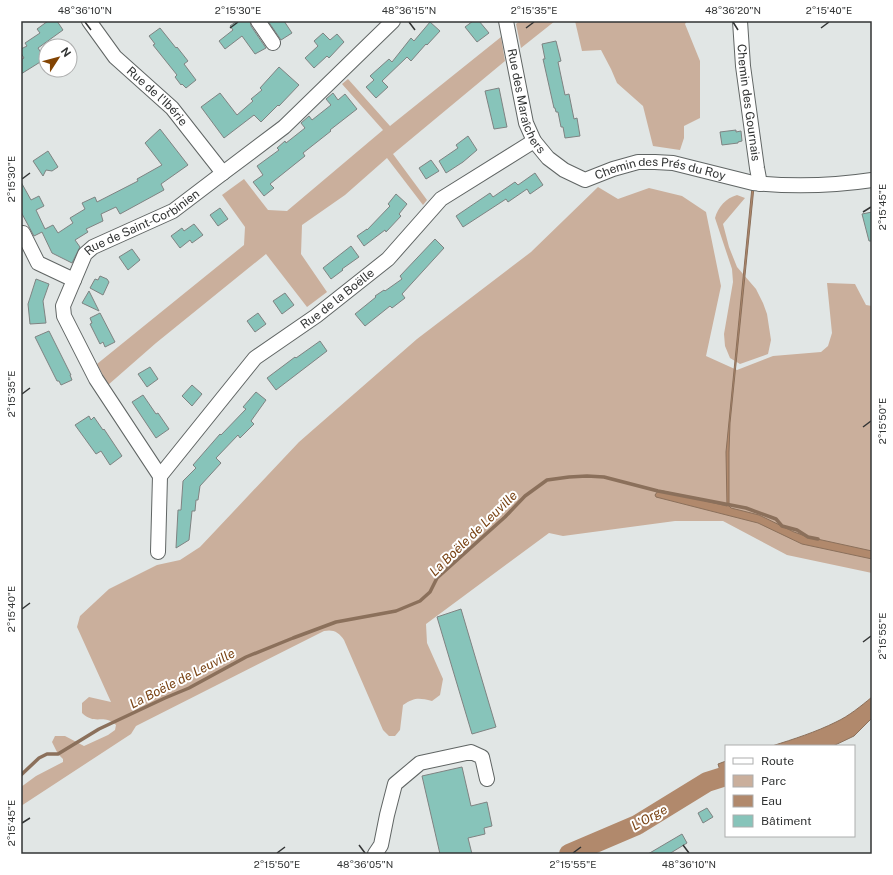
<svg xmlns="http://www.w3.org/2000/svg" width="893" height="875" font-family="'Public Sans',sans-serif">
<rect width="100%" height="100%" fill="#e1e6e5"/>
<path fill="#caaf9c" d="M520 21H555L521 48 516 24Z
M575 21H687L685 24 700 61V118L684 126V138L680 150 653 146 643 106 617 83 611 69 601 50 582 51Z
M501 37 505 61 393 154 427 200 423 205 387 158 345 195 302 225 301 254 327 292 307 307 266 254 156 343 108 385 97 364 244 245 245 227 222 195 244 179 268 210 287 211 383 130 342 84 348 79 390 126Z
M598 187 618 199 649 188 682 196 706 212 721 286 706 356 737 370 773 356 821 352 828 346 832 333 827 283 855 284 866 305 872 306V573L787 555 723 521H675L563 536 549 533 426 624 427 643 443 679 440 695 432 701C419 698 415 697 403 705L400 730 395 736H389L383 730 344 640C339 632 333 629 324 631L136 726 131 734 21 806V787L36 776 63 762V759L58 754 52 742 55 736H65L84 746 108 735 115 730 116 725C103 713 96 726 82 713V703L89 697 111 702 77 627 80 616 109 589 157 565 180 560 200 547 299 442 417 339 531 252Z
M737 195 745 198 723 224 729 247 737 267 756 289 763 303 767 314 771 340 768 354 740 364 730 358 725 346 724 334 733 282 732 269 715 218C718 207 726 198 737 195Z"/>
<path fill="#b1896c" stroke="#8b705b" d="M752 187H754L730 423 729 452V506L731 508 759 515 794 532 808 537 872 551V559L802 544 758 523 656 497 655 495 658 491H663L727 506 726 452Z
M872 697V718L854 736 833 746H772C794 739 816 732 836 722 849 716 861 706 872 697Z
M726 761V776L722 777 718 764Z"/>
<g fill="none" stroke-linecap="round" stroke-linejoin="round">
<path stroke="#8b705b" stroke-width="3.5" d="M21 775 39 758 47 754H58L99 729 165 698 189 688 246 657 293 638 336 622 396 611 420 601 430 592 437 578 505 517 525 496 547 480 569 477 587 476 604 477 658 491 746 508 776 519 782 526 797 530 808 537 818 539"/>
<path stroke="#b1896c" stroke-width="20" d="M569 854 637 825 707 782 726 776"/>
</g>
<path fill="#87c4ba" stroke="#7f8382" d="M48 21H57L63 30 38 48 45 59 21 74V60L24 58 21 53V49L27 46 25 43 40 33 37 29Z
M237 21H250L251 26 266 48 255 54 242 36 225 49 219 41 233 30 230 26Z
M268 21H284L292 33 281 40Z
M473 21H479L489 33 477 42 465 27Z
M430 22 440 31 427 45 426 44 411 61 407 57 382 81 388 87 376 98 366 87 374 80 370 76 389 59 392 62 411 38 414 41Z
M160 28 176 48 177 47 188 61 184 64 196 80 186 88 182 84 181 85 175 77 177 75 153 45 155 44 149 36Z
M323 33 330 40 337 34 344 42 329 58 327 56 314 68 305 58 318 46 314 41Z
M556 41 561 61 558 62 565 95 569 94 574 119 577 118 580 136 565 138 563 127H561L558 112H556L555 108H554L543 59H545L542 44Z
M279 67 299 85 279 106 278 105 261 122 254 115 224 138 201 107 220 93 237 115 253 101 251 99 262 90 260 88Z
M499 88 507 127 494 129 485 91Z
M333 93 338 100 345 94 357 109 330 130 331 131 303 153 305 156 270 184 274 188 264 196 253 182 263 175 257 166 279 150 277 148 285 141 286 143 305 128 301 123 309 116 312 120 331 105 326 99Z
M160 129 188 165 161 184 164 190 120 214 116 207 101 214 103 221 86 229 88 232 75 240 80 247 72 263 52 253 42 232 34 236 21 212V182L31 200 39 196 44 206 36 210 45 229 53 225 58 233 73 223 70 218 85 209 82 203 95 197 97 202 138 181 137 179 162 165 145 143Z
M736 130V132L741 131 742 141 738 142V143L722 145 720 132Z
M468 136 477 150 463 162 446 173 439 161 458 148 456 145Z
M48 151 58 167 52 171 46 170 43 176 33 161Z
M431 160 439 171 426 179 419 168Z
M535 173 543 185 530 194 527 189 508 202 506 199 463 227 456 216 490 193 493 197 515 182 518 185Z
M396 194 407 204 399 214 401 216 386 232 385 230 364 246 357 236 367 229V230L390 206 388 204Z
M220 208 228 219 218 226 210 215Z
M872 212V241H869L862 214Z
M194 224 203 235 192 243 190 240 180 248 171 236 182 228 184 231Z
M435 239 444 248 402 294 405 298 392 308 390 306 365 326 355 314 376 297 375 296 384 290 385 291 402 279 400 276Z
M351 246 359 257 342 269 343 270 331 279 323 268Z
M132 249 140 260 128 270 119 257Z
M100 276 107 279 109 282 103 295 90 288 95 279 98 280Z
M36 279 49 284 43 301 46 323 30 324 28 304Z
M89 291 99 311 82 303Z
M285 293 294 305 282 314 273 301Z
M100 313 115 342 105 347 103 342 100 344 90 324 92 323 90 318Z
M258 313 266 324 255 332 247 321Z
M49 331 71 375H70L72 380 61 385 59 381H57L35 337Z
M320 341 327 351 276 390 267 378 295 357 296 358Z
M150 367 158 379 147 387 138 374Z
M192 385 202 394 192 406 182 396Z
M256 392 266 400 251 421 254 424 240 438 238 435 216 458 221 463 200 486 198 500H196L195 511H192L189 540 176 548 178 510H181L183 481 196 468 193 465 220 434 221 435 246 409 243 407Z
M143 395 156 414 158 413 169 429 156 438 132 402Z
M89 416 91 420 94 417 103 430 104 429 122 456 110 465 101 451 96 454 75 425Z
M461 609 496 727 472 734 437 617Z
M462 767 471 806 487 802 492 826 484 828 485 834 468 838 472 854H440L422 776Z
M707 808 713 817 703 823 698 813Z
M682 834 687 843 669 854H648Z"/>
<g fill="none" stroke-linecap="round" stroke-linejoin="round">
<g stroke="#606564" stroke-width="16">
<g id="minor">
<path id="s1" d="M89 21 115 57 172 108 223 173"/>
<path d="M258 21 273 43"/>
<path id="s2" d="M506 21 526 123 534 141 548 158 564 170 585 180 613 169 638 162H655L673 163 753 183C793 187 832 186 872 180"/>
<path id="s3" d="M740 21 743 66 757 168 760 184"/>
<path d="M23 233 38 263 74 280"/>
<path id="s4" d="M160 476 255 358 316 316 388 259 441 199 534 141"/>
<path id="s5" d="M158 552 160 476 96 379 64 316 63 306 85 254 93 247 173 211 223 173 284 127 393 21"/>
<path d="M375 854 381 845 387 815 395 784 420 763 471 752 482 757 487 779"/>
</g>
</g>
<use href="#minor" stroke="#fff" stroke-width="14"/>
</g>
<path fill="none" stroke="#323434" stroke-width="1.5" d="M85 22 91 30M409 22 415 30M733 22 738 30M230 28 238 22M526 28 534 22M821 28 829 22M22 179 30 173M863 212 871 207M22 394 30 388M863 427 871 421M22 609 30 603M863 642 871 636M22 823 30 818M359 845 365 853M683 845 689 853M277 853 285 847M573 853 581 847"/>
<g text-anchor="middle" stroke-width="4" stroke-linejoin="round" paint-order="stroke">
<g font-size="12" fill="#323434" stroke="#fff">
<text dy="4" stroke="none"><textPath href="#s1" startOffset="102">Rue de l'Ibérie</textPath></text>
<text dy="4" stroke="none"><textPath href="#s2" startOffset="83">Rue des Maraîchers</textPath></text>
<text dy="4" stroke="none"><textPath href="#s3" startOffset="82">Chemin des Gournais</textPath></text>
<text dy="4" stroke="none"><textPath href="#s2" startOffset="267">Chemin des Prés du Roy</textPath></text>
<text dy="4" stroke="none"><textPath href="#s5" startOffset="395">Rue de Saint-Corbinien</textPath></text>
<text dy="4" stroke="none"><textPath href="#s4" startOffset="253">Rue de la Boëlle</textPath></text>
</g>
<g font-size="13" font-style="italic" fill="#794314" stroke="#fff">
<text transform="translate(473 533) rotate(-44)" y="5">La Boële de Leuville</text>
<text transform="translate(182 678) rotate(-27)" y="5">La Boële de Leuville</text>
<text transform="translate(649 817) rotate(-29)" y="5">L'Orge</text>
</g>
</g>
<rect width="893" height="875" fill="none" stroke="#ffffff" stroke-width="44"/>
<rect x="725" y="745" width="130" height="92" fill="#ffffff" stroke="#adaeae"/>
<rect x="733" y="758" width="20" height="6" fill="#ffffff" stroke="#adaeae"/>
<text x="761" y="765" font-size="12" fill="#323434">Route</text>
<rect x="733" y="775" width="20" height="12" fill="#caaf9c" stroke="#adaeae"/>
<text x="761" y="785" font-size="12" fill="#323434">Parc</text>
<rect x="733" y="795" width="20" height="12" fill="#b1896c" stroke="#adaeae"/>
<text x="761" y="805" font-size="12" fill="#323434">Eau</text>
<rect x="733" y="815" width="20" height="12" fill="#87c4ba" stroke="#adaeae"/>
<text x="761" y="825" font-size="12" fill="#323434">Bâtiment</text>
<g transform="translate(58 58) rotate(54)"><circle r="19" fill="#ffffff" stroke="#adaeae"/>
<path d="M0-3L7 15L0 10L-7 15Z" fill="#824403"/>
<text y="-6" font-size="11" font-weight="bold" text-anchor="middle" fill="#323434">N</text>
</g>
<rect x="22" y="22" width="849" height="831" fill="none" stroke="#323434" stroke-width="1.5"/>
<g font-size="10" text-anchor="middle" fill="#323434">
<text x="85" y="14">48°36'10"N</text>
<text x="238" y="14">2°15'30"E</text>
<text x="409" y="14">48°36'15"N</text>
<text x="534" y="14">2°15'35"E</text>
<text x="733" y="14">48°36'20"N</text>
<text x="829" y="14">2°15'40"E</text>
<text transform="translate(11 179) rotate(-90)" y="4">2°15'30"E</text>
<text transform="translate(882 207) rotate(-90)" y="4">2°15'45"E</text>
<text transform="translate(11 394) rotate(-90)" y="4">2°15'35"E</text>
<text transform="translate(882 421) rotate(-90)" y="4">2°15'50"E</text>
<text transform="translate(11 609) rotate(-90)" y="4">2°15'40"E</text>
<text transform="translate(882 636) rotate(-90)" y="4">2°15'55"E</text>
<text transform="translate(11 823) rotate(-90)" y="4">2°15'45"E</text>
<text x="277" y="868">2°15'50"E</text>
<text x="365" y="868">48°36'05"N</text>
<text x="573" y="868">2°15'55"E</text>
<text x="689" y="868">48°36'10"N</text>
</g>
</svg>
